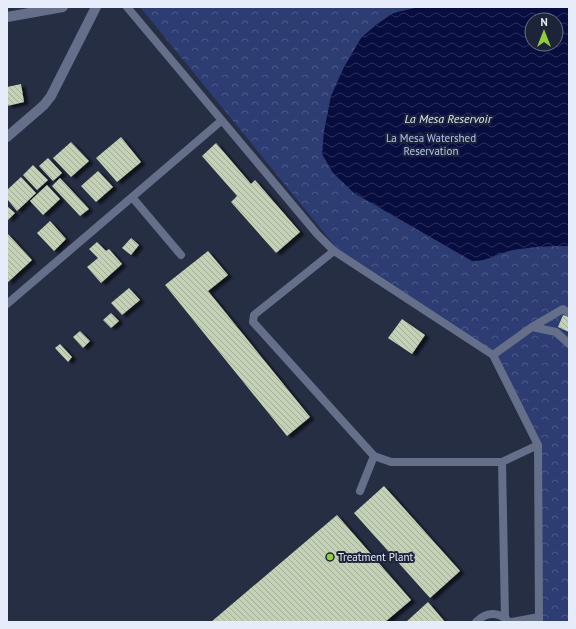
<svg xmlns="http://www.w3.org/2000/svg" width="576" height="629" font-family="'PT Sans',sans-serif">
<defs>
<pattern id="park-crowns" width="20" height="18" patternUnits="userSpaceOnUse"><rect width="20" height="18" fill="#2d3d73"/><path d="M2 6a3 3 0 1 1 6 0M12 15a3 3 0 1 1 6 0" fill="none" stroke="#4b5988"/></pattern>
<pattern id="water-waves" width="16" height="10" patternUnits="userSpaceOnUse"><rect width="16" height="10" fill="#080d40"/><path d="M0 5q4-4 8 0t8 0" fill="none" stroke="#2c305c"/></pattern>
<pattern id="building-back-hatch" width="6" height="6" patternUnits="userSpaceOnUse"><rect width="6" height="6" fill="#c3d1b5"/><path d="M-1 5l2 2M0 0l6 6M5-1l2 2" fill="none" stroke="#a4ae9a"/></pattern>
<filter id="shadow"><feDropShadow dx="4.5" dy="2.5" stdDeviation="1" flood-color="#0009"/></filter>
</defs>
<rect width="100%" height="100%" fill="#262e44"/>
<path fill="url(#park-crowns)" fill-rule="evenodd" d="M140 7H569V622H541V453L496 353 340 252ZM532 20H556V44H532Z"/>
<path fill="url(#water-waves)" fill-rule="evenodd" d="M419 7H569V246C552 246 521 247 506 252 493 256 487 261 472 261L354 193 333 173 322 154 324 131 331 96 344 67 361 38 376 25 393 13ZM532 20H556V44H532Z"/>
<path fill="url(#building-back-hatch)" filter="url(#shadow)" d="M21 84 24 102 7 106V87Z
M121 137 141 162 117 182 96 158Z
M71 142 89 161 71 177 53 158Z
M216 143 251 184 255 180 300 232 276 253 231 202 237 196 202 156Z
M48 158 62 173 53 181 39 166Z
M33 165 48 180 37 190 23 175Z
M98 171 113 187 96 202 81 186Z
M21 177 36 193 17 211 7 199V190Z
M60 178 89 209 80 216 52 186Z
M47 185 60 199 43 215 30 201Z
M7 206 15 213 8 220 7 219Z
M50 221 66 239 54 251 37 233Z
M7 233 32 260 7 283Z
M131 238 139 245 131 255 122 248Z
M97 242 106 251 109 249 122 264 101 283 87 267 98 258 89 249Z
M208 251 228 275 208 291 310 417 287 436 165 285Z
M129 288 140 300 122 315 111 303Z
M111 313 119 321 111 328 103 320Z
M563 315 569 317V332L558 327Z
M402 319 425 335 412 354 388 338Z
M80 331 90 341 83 348 73 337Z
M60 344 72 357 68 362 55 348Z
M384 486 460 571 430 598 354 513Z
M337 515 411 600 385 622H211Z
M428 602 445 622H406Z"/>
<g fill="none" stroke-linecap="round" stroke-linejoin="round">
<path stroke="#656f89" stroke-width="8" d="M127 7 317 234 334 251 493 355 538 445 539 622
M132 197 181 255
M334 251 254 315 253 322 374 456 391 462H502L538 445
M7 304 221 121
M532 327 563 309 569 313
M493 355 532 327 556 332 569 344
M502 462 505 618
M360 491 374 456
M476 622C486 612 498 611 508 621
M512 622 539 617"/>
<path stroke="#656f89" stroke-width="10" d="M7 17 63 7
M7 137 44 105 51 96 96 7"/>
</g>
<circle fill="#92cd3e" stroke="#1d2439" stroke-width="1.5" cx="330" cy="557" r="4"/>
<g text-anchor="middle" stroke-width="4" stroke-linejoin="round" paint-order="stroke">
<g font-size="11" fill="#b1c3f7" stroke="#1d2439">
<text x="431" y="142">La Mesa Watershed<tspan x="431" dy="13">Reservation</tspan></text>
</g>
<g font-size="11" fill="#e6ecfa" stroke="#1d2439" text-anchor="start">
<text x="338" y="561">Treatment Plant</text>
</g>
<g font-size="12" font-style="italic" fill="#dde4f5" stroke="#1d2439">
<text x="448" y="123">La Mesa Reservoir</text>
</g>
</g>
<rect width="576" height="629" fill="none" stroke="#e6ecfa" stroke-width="16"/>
<g transform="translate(544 32)"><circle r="19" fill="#1d2439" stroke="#6d7486"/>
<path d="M0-3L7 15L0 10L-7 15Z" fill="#92cd3e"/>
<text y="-6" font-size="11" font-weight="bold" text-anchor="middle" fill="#e6ecfa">N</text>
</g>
</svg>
